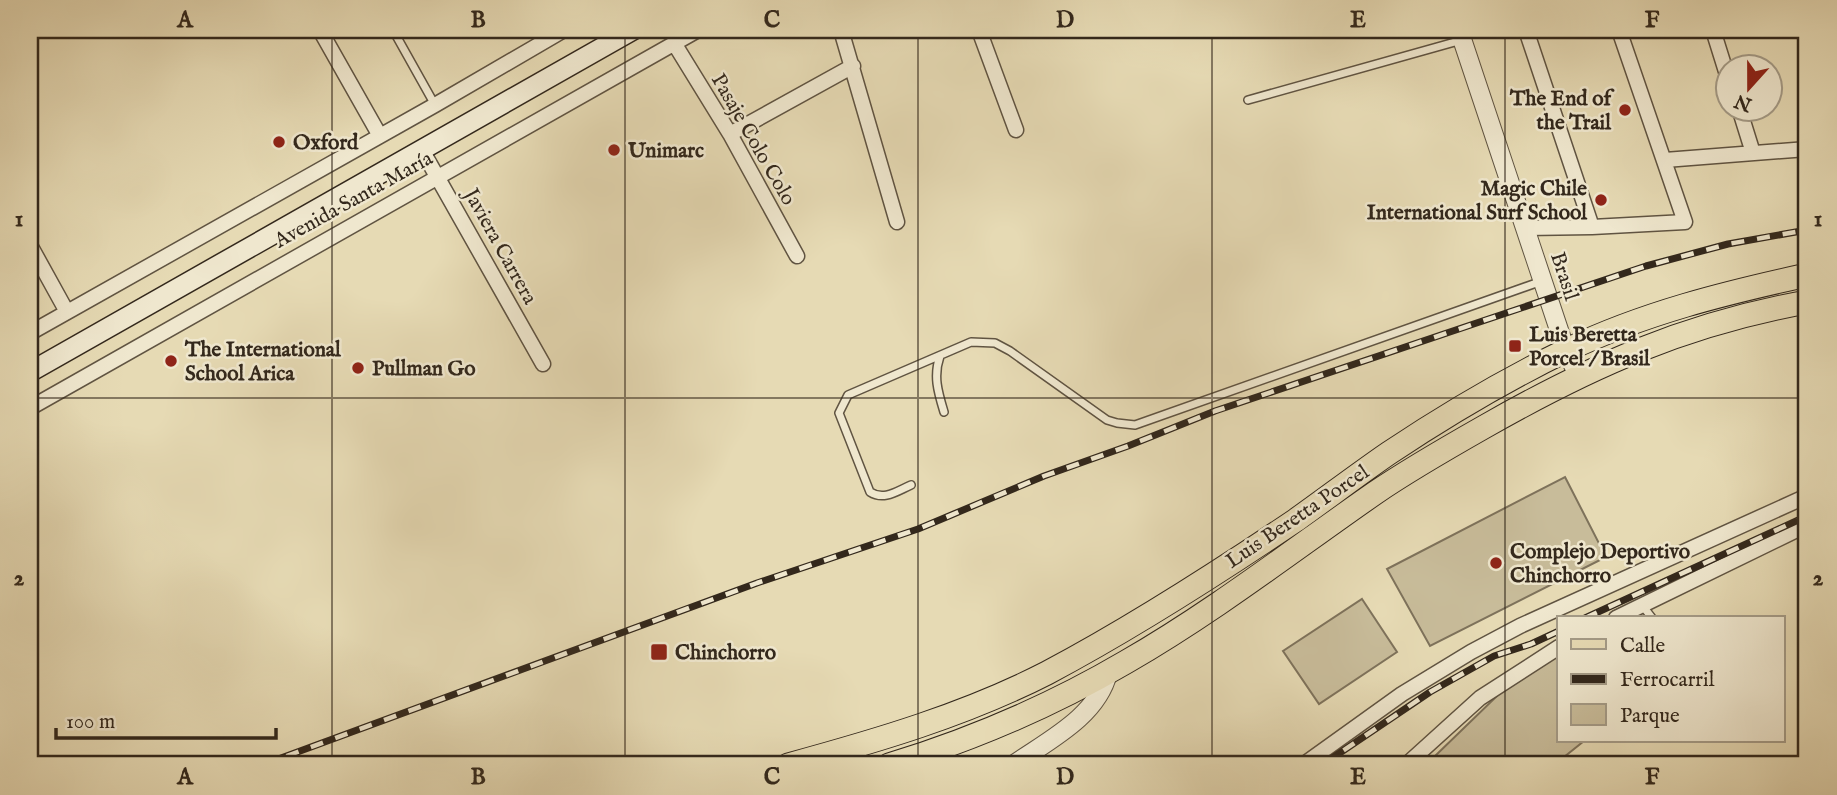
<svg xmlns="http://www.w3.org/2000/svg" width="1837" height="795" font-family="'IM FELL English',serif">
<rect width="100%" height="100%" fill="#e6dab4"/>
<filter id="stains"><feTurbulence type="fractalNoise" baseFrequency=".00286" numOctaves="4"/><feColorMatrix values="0 0 0 0 .2 0 0 0 0 .09 0 0 0 0 .02 0 0 0 .5 -.17"/></filter>
<radialGradient id="worn" r=".72"><stop offset=".6" stop-color="#630" stop-opacity="0"/><stop offset="1" stop-color="#630" stop-opacity=".3"/></radialGradient>
<path fill="#c8bc9a" stroke="#7e725b" stroke-width="2" d="M1565 477 1606 557 1430 646 1387 569Z
M1362 599 1397 652 1319 704 1283 651Z
M1556 657 1559 660V741H1584L1554 765H1444L1435 756 1499 694Z"/>
<g fill="none" stroke-linecap="round" stroke-linejoin="round">
<g stroke="#605442" stroke-width="10">
<path id="service" d="M393 30 435 105
M1248 100 1462 40
M940 356C933 376 938 392 944 412
M911 485C897 491 884 501 870 492L839 413 848 395 971 342 995 343 1010 351 1107 420 1117 423 1135 425 1542 281
M1642 605 1652 618"/>
</g>
<g stroke="#605442" stroke-width="17">
<path id="minor" d="M320 30 380 136
M841 30 897 222
M979 30 1016 130
M1526 30 1592 227
M1713 30 1728 78
M674 43 730 134 797 256
M1739 108 1753 153
M730 134 853 66
M422 150 543 364
M1665 160 1807 149
M1525 228 1592 227 1685 222 1619 30
M30 245 67 312
M30 333 435 105 564 30
M30 408 698 30
M1616 618 1807 525
M1303 765 1402 694 1471 652 1520 626 1807 496
M1406 765 1480 698 1559 647"/>
</g>
<g stroke="#605442" stroke-width="20">
<path id="tertiary" d="M1459 30 1566 351 1578 375
M1013 765C1047 741 1097 717 1108 673"/>
</g>
<g stroke="#33281c" stroke-width="22">
<path id="secondary" d="M30 372 633 30"/>
</g>
<g stroke="#33281c" stroke-width="25">
<path id="primary" d="M788 765C876 741 965 715 1047 673 1132 628 1216 574 1296 520 1327 498 1357 475 1389 453 1446 415 1505 380 1567 350 1644 313 1725 293 1807 275
M889 765C971 740 1051 706 1126 662 1213 612 1293 550 1375 493 1410 469 1447 448 1484 427 1591 366 1685 324 1807 302"/>
</g>
<use href="#service" stroke="#efe7ce" stroke-width="7"/>
<use href="#minor" stroke="#efe7ce" stroke-width="14"/>
<use href="#tertiary" stroke="#efe7ce" stroke-width="18"/>
<use href="#secondary" stroke="#efe7ce" stroke-width="19"/>
<use href="#primary" stroke="#e6dab4" stroke-width="23"/>
<g stroke="#33281c" stroke-width="7">
<path id="rail" d="M1585 618 1807 516
M262 765 757 583 918 529 1044 476 1128 446 1215 411 1646 266 1728 244 1807 230
M1322 765 1430 692 1494 656 1531 644 1559 631"/>
</g>
<use href="#rail" stroke="#efe7ce" stroke-width="4.5" stroke-dasharray="13" stroke-linecap="butt"/>
</g>
<path fill="none" stroke="#33281c" stroke-width="2" stroke-opacity="0.55" d="M332 30V765M625 30V765M918 30V765M1212 30V765M1505 30V765M30 398H1807"/>
<g fill="#8f2418" stroke="#efe7ce" stroke-width="2.5">
<circle cx="1625" cy="110" r="7"/>
<circle cx="279" cy="142" r="7"/>
<circle cx="614" cy="150" r="7"/>
<circle cx="1601" cy="200" r="7"/>
<rect x="1508" y="339" width="14" height="14" rx="3.5"/>
<circle cx="171" cy="361" r="7"/>
<circle cx="358" cy="368" r="7"/>
<circle cx="1496" cy="563" r="7"/>
<rect x="650" y="643" width="18" height="18" rx="3.5"/>
</g>
<g text-anchor="middle" stroke-width="5" stroke-linejoin="round" paint-order="stroke">
<g font-size="21" font-weight="bold" fill="#33281c" stroke="#efe7ce" text-anchor="start">
<text x="1611" y="105" text-anchor="end">The End of<tspan x="1611" dy="24">the Trail</tspan></text>
<text x="293" y="149">Oxford</text>
<text x="628" y="157">Unimarc</text>
<text x="1587" y="195" text-anchor="end">Magic Chile<tspan x="1587" dy="24">International Surf School</tspan></text>
<text x="1529" y="341">Luis Beretta<tspan x="1529" dy="24">Porcel / Brasil</tspan></text>
<text x="185" y="356">The International<tspan x="185" dy="24">School Arica</tspan></text>
<text x="372" y="375">Pullman Go</text>
<text x="1510" y="558">Complejo Deportivo<tspan x="1510" dy="24">Chinchorro</tspan></text>
<text x="675" y="659">Chinchorro</text>
</g>
<g font-size="21" fill="#33281c" stroke="#efe7ce">
<text transform="translate(754 139) rotate(60)" y="7">Pasaje Colo Colo</text>
<text transform="translate(353 199) rotate(-29)" y="7">Avenida Santa María</text>
<text transform="translate(501 246) rotate(61)" y="7">Javiera Carrera</text>
<text transform="translate(1565 276) rotate(72)" y="7">Brasil</text>
<text transform="translate(1297 516) rotate(-34)" y="7">Luis Beretta Porcel</text>
</g>
</g>
<rect width="1837" height="795" fill="none" stroke="#e6dab4" stroke-width="77"/>
<rect x="1557" y="616" width="228" height="126" fill="#efe7ce" stroke="#a49b87" stroke-width="2"/>
<rect x="1571" y="639" width="35" height="10" fill="#e6dab4" stroke="#a49b87" stroke-width="2"/>
<text x="1620" y="652" font-size="21" fill="#33281c">Calle</text>
<rect x="1571" y="674" width="35" height="10" fill="#33281c" stroke="#a49b87" stroke-width="2"/>
<text x="1620" y="686" font-size="21" fill="#33281c">Ferrocarril</text>
<rect x="1571" y="704" width="35" height="21" fill="#c8bc9a" stroke="#a49b87" stroke-width="2"/>
<text x="1620" y="722" font-size="21" fill="#33281c">Parque</text>
<g transform="translate(1749 88) rotate(201)"><circle r="33" fill="#efe7ce" stroke="#a49b87" stroke-width="2"/>
<path d="M0-5L12 26L0 18L-12 26Z" fill="#8f2418"/>
<text y="-10" font-size="19" font-weight="bold" text-anchor="middle" fill="#33281c">N</text>
</g>
<path d="M56 728v10h220v-10" fill="none" stroke="#33281c" stroke-width="3.5"/>
<text x="66" y="728" font-size="21" fill="#33281c" stroke="#efe7ce" stroke-width="5" paint-order="stroke">100 m</text>
<rect x="38" y="38" width="1760" height="718" fill="none" stroke="#33281c" stroke-width="2.5"/>
<g font-size="23" text-anchor="middle" font-weight="bold" fill="#33281c">
<text x="185" y="27">A</text>
<text x="478" y="27">B</text>
<text x="772" y="27">C</text>
<text x="1065" y="27">D</text>
<text x="1358" y="27">E</text>
<text x="1652" y="27">F</text>
<text x="19" y="226">1</text>
<text x="1818" y="226">1</text>
<text x="19" y="585">2</text>
<text x="1818" y="585">2</text>
<text x="185" y="784">A</text>
<text x="478" y="784">B</text>
<text x="772" y="784">C</text>
<text x="1065" y="784">D</text>
<text x="1358" y="784">E</text>
<text x="1652" y="784">F</text>
</g>
<rect width="100%" height="100%" filter="url(#stains)"/>
<rect width="100%" height="100%" fill="url(#worn)"/>
</svg>
